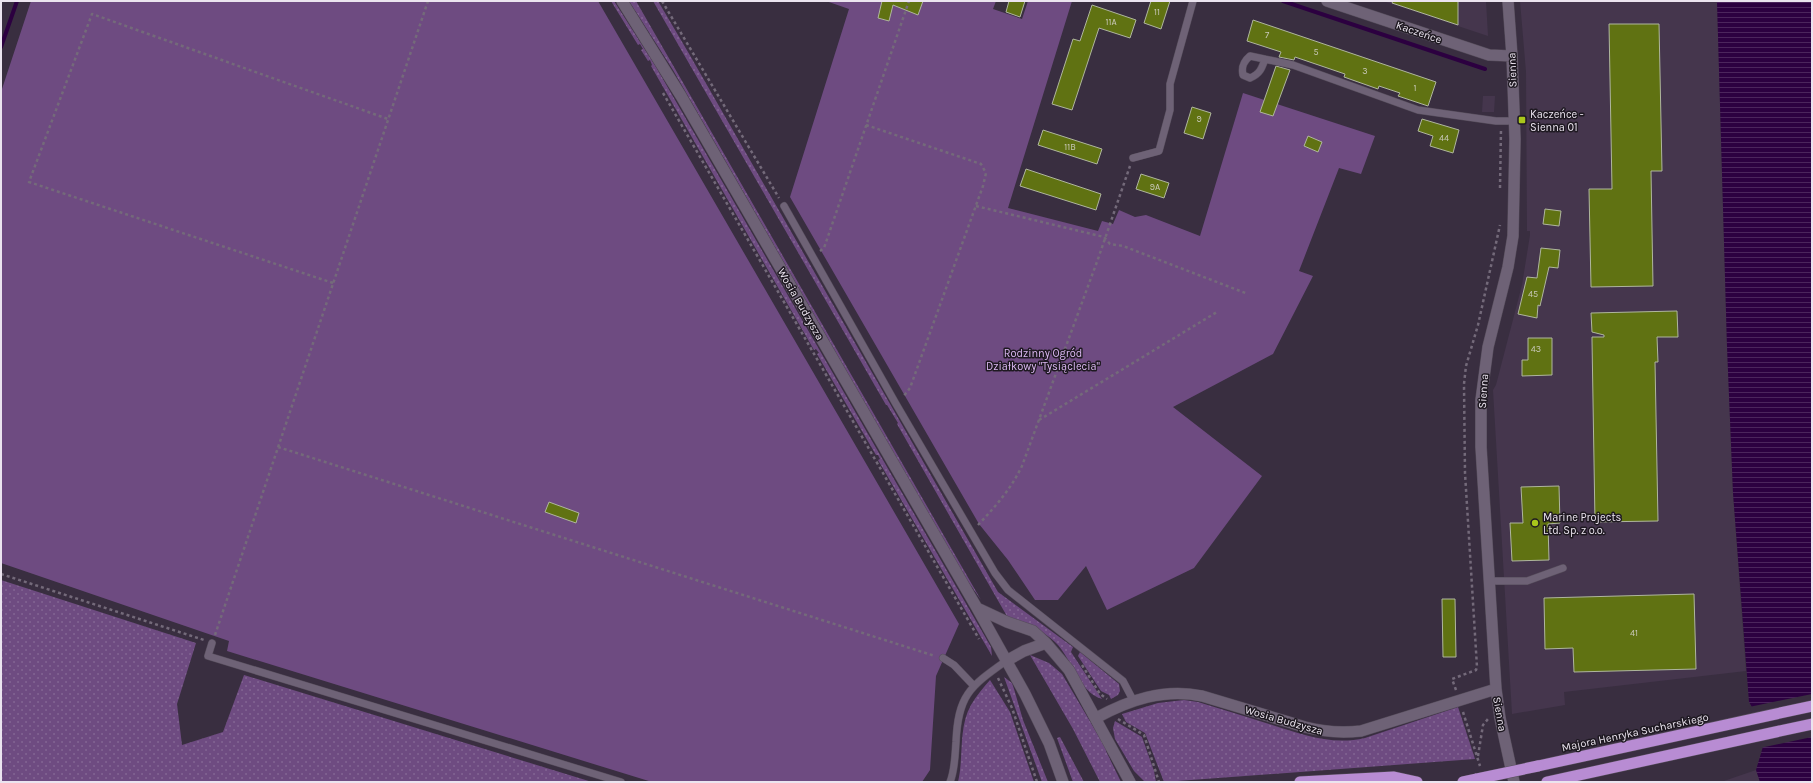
<svg xmlns="http://www.w3.org/2000/svg" width="1813" height="783" font-family="Karla,sans-serif">
<defs>
<pattern id="grass-dots" width="8" height="8" patternUnits="userSpaceOnUse"><rect width="8" height="8" fill="#6e4b81"/><path d="M2 2h.1M6 6h.1" fill="none" stroke="#836593" stroke-width="1.8" stroke-linecap="round"/></pattern>
<pattern id="water-rules" width="6" height="5" patternUnits="userSpaceOnUse"><rect width="6" height="5" fill="#2c0040"/><path d="M0 2.5h6" fill="none" stroke="#4b255c"/></pattern>
</defs>
<rect width="100%" height="100%" fill="#392e40"/>
<path fill="#45364d" d="M1383 1H1486L1488 36Z
M1520 1H1717L1727 346 1733 493 1746 671 1564 692 1565 705 1512 714 1493 390 1496 385 1522 285 1530 235V231H1527L1526 72Z
M1483 96H1495L1494 112H1482Z
M1756 770 1760 782H1721Z"/>
<path fill="url(#grass-dots)" d="M611 1H614L656 67 991 647 992 656 878 460 880 459 878 455H876L817 354 819 353 816 349 814 350 651 66 652 65 650 60 648 61 641 50 643 49 640 44 638 45Z
M629 1H636L981 600 967 580 673 70Z
M653 1H658L688 52 998 592 1073 647 1071 652 1102 699C1077 691 1073 659 1055 642 1042 630 1025 624 1008 618L897 424 898 423 887 405H886Z
M1 580 196 643 177 704 182 745 223 732 244 675 592 782H1Z
M1080 652 1119 684 1120 691 1118 695 1111 699 1109 695 1101 691 1078 656Z
M1030 655 1049 663 1062 674 1107 750 1106 751 1121 782H1100L1073 729Z
M1004 677 1012 683 1014 689 1023 720 1048 782H1042Z
M990 680 1010 712 1034 782H958C964 757 958 728 971 705 976 696 983 688 990 680Z
M1184 700 1198 702C1222 709 1246 717 1269 724 1301 734 1331 746 1365 738L1458 707 1475 759 1164 782 1145 733 1126 722 1122 714 1158 703Z
M1115 721 1142 737 1154 771 1156 782H1145L1134 771 1115 739 1113 728Z
M1060 737 1084 782H1073L1057 738Z"/>
<path fill="#6e4b81" d="M31 1H598L959 624 936 676 930 770 922 782H652L227 651 229 641 1 563V92Z
M826 1H996L993 9 1022 19 1028 1H1072L1008 208 1098 231 1102 221 1113 224 1119 210 1135 217 1146 215 1200 236 1243 93 1375 136 1361 174 1339 168 1299 271 1313 276 1273 354 1173 407 1262 476 1194 568 1107 610 1086 566 1058 600H1035L1008 560 979 524 790 197 849 9Z"/>
<path fill="url(#water-rules)" d="M1717 1H1812V782H1760L1756 770 1767 733 1749 702 1733 493 1727 346Z"/>
<path fill="#392e40" d="M1812 694V737L1760 748 1764 734 1749 707Z"/>
<g fill="none" stroke-linecap="round" stroke-linejoin="round">
<path stroke="#2c0040" stroke-width="4" d="M1283 1 1485 69
M1 47 17 1"/>
</g>
<path fill="#607212" stroke="#afb69e" d="M882 1H923L918 15 893 5 889 21 878 18Z
M1009 1H1025L1020 17 1006 12Z
M1151 1H1170L1161 29 1144 23Z
M1393 1H1458V25L1392 3Z
M1092 5 1136 20 1130 38 1099 28 1072 110 1052 104 1073 39 1080 41Z
M1253 20 1436 82 1428 106 1398 96 1400 93 1379 86 1378 89 1344 77 1345 74 1295 57 1294 60 1279 57 1281 52 1247 41Z
M1609 24H1659L1662 171H1651L1653 286 1591 287 1589 189H1612Z
M1276 66 1290 70 1273 116 1260 112Z
M1192 107 1211 113 1203 139 1184 133Z
M1422 119 1459 130 1453 153 1430 146 1433 136 1418 131Z
M1043 130 1102 149 1097 164 1038 145Z
M1308 136 1322 142 1318 152 1304 146Z
M1026 169 1101 194 1096 210 1020 186Z
M1141 174 1169 183 1164 198 1136 189Z
M1545 209 1561 211 1559 226 1543 224Z
M1541 248 1560 250 1558 268 1549 267 1540 306 1538 305 1537 318 1518 314 1527 277 1537 278Z
M1677 311 1678 337H1657L1658 362H1655L1658 521 1595 522 1592 340V337H1604V335L1592 332 1591 313Z
M1528 338H1552V375L1522 376V360H1528Z
M1559 486 1560 523 1548 524 1549 560 1512 561 1510 523H1523L1521 487Z
M549 502 579 513 576 523 545 512Z
M1694 594 1696 669 1574 672 1573 648 1545 649 1544 598Z
M1442 599H1455L1456 657H1443Z"/>
<g fill="none" stroke-linecap="round" stroke-linejoin="round">
<g stroke="#554c5a" stroke-width="8">
<path id="service" d="M1265 59C1262 68 1260 74 1250 78L1243 75C1241 66 1244 61 1250 56L1293 65 1418 110 1496 121H1514
M1133 158 1159 151 1170 110V84L1193 1
M784 206 896 404 995 573 1008 590 1123 681 1133 700
M1489 581H1527L1563 568
M212 643 208 656 621 782
M943 658 954 665 974 686
M950 782C955 770 955 755 956 742 958 696 969 687 1006 661"/>
</g>
<g stroke="#554c5a" stroke-width="12">
<path id="minor" d="M1327 1 1489 55 1512 56
M1508 1 1512 56 1515 139 1513 236 1508 267 1488 347 1481 400V447L1496 689 1500 718 1514 782
M1096 718C1129 700 1164 688 1202 696L1305 727C1324 732 1342 733 1361 731L1496 689"/>
</g>
<g stroke="#554c5a" stroke-width="12">
<path id="tertiary" d="M622 1 681 96 977 608 1025 694 1049 743 1063 782
M977 608 1007 622 1033 631 1046 643 1069 670 1130 782
M1006 661 1024 651 1046 643"/>
</g>
<g stroke="#554c5a" stroke-width="12">
<path id="trunk" d="M1538 766 1812 706
M1300 782 1394 777 1417 782
M1463 782 1477 779
M1547 782 1812 724"/>
</g>
<path stroke="#746a7a" stroke-width="2.5" stroke-dasharray="3 3" stroke-linecap="butt" d="M662 1 779 198
M663 93 979 639
M866 125 981 164 986 173 983 186 910 388 903 397
M1500 188 1501 129
M976 206 1104 237 1110 244 1123 246 1248 294
M820 251 824 248 909 1
M333 283 29 182 92 14 388 119
M1039 420 1217 312
M278 447 935 656
M978 525C995 507 1011 489 1022 466L1098 259 1130 166
M1 574 204 640
M215 635 428 1
M1082 665 1100 694 1107 699
M998 678 1012 708 1037 782
M1456 690 1452 679 1476 670 1477 667 1465 473 1464 384 1466 366 1478 325 1500 225
M1463 712 1480 766
M1118 719 1144 735 1159 782
M1478 756 1483 725 1488 719"/>
<use href="#service" stroke="#6e6276" stroke-width="7"/>
<use href="#minor" stroke="#6e6276" stroke-width="11"/>
<use href="#tertiary" stroke="#6e6276" stroke-width="11"/>
<use href="#trunk" stroke="#b88cd3" stroke-width="11"/>
<g stroke="#554c5a" stroke-width="12" stroke-linecap="butt">
<path id="trunk-bridge" d="M1477 779 1538 766"/>
</g>
<use href="#trunk-bridge" stroke="#b88cd3" stroke-width="11"/>
</g>
<g fill="#a9c71b" stroke="#1e1921" stroke-width="1.5">
<rect x="1518" y="116" width="8" height="8" rx="2"/>
<circle cx="1535" cy="523" r="4"/>
</g>
<g text-anchor="middle" stroke-width="3" stroke-linejoin="round" paint-order="stroke">
<g font-size="9" fill="#c8c8b8">
<text x="1157" y="15">11</text>
<text x="1111" y="25">11A</text>
<text x="1267" y="38">7</text>
<text x="1316" y="55">5</text>
<text x="1365" y="74">3</text>
<text x="1415" y="91">1</text>
<text x="1199" y="122">9</text>
<text x="1444" y="141">44</text>
<text x="1070" y="150">11B</text>
<text x="1155" y="190">9A</text>
<text x="1533" y="297">45</text>
<text x="1536" y="352">43</text>
<text x="1634" y="636">41</text>
</g>
<g font-size="11" fill="#ebe4ef" stroke="#1e1921">
<text transform="translate(1419 32) rotate(19)" y="4">Kaczeńce</text>
<text transform="translate(1512 70) rotate(-92)" y="4">Sienna</text>
<text transform="translate(801 304) rotate(60)" y="4">Wosia Budzysza</text>
<text transform="translate(1483 391) rotate(-86)" y="4">Sienna</text>
<text transform="translate(1500 714) rotate(80)" y="4">Sienna</text>
<text transform="translate(1284 720) rotate(16)" y="4">Wosia Budzysza</text>
<text transform="translate(1635 732) rotate(-12)" y="4">Majora Henryka Sucharskiego</text>
</g>
<g font-size="11" fill="#ebe4ef" stroke="#1e1921" text-anchor="start">
<text x="1530" y="118">Kaczeńce -<tspan x="1530" dy="13">Sienna 01</tspan></text>
<text x="1543" y="521">Marine Projects<tspan x="1543" dy="13">Ltd. Sp. z o.o.</tspan></text>
</g>
<g font-size="11" fill="#dcb8f2" stroke="#1e1921">
<text x="1043" y="357">Rodzinny Ogród<tspan x="1043" dy="13">Działkowy "Tysiąclecia"</tspan></text>
</g>
</g>
<rect width="1813" height="783" fill="none" stroke="#ebe4ef" stroke-width="4"/>
</svg>
